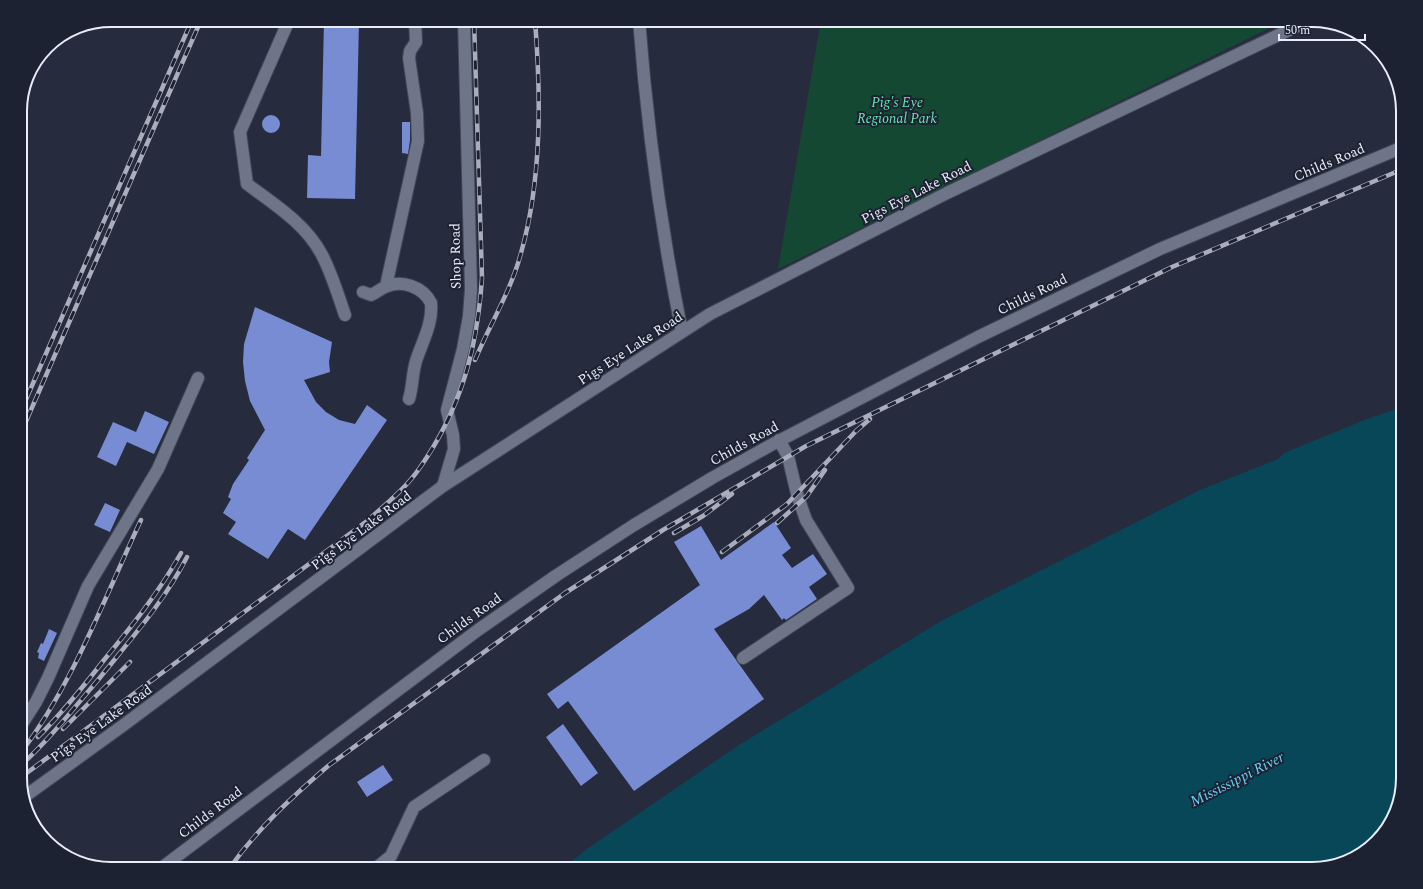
<svg xmlns="http://www.w3.org/2000/svg" width="1423" height="889" font-family="Spectral,serif">
<rect width="100%" height="100%" fill="#262c3d"/>
<path fill="#144833" d="M821 20H1286L778 269Z"/>
<path fill="#084758" d="M1403 407V779L1388 829 1358 857 1313 869H562L587 849 739 745 941 621 1200 490 1278 459 1284 453 1367 419Z"/>
<path fill="#778cd2" d="M324 20 359 22 355 199 307 198 308 155 321 156Z
M262 124a9 9 0 1 1 18 0a9 9 0 1 1-18 0Z
M402 122H410V140L408 154 402 153Z
M255 307 332 342 329 362 330 372 304 380 316 402 326 412 339 420 355 424 367 405 387 420 305 540 288 529 268 559 228 534 236 522 223 513 231 499 228 497 233 484 249 460 247 458 265 430 250 401 245 381 243 362 244 344Z
M145 411 169 422 154 454 127 442 116 466 97 457 113 422 136 432Z
M105 503 120 510 110 532 94 525Z
M774 522 791 548 782 555 792 568 813 554 827 574 809 587 817 599 786 620 784 618 782 620 764 595 749 609 714 629 764 699 634 791 568 701 558 709 547 694 700 585 674 542 701 526 721 560Z
M49 629 57 633 44 661 38 658 39 653 37 652 41 643 43 644Z
M563 724 598 773 581 786 546 737Z
M383 765 393 780 367 797 357 782Z"/>
<g fill="none" stroke-linecap="round" stroke-linejoin="round">
<g stroke="#434857" stroke-width="14">
<path id="minor" d="M289 20 240 132 247 184C274 204 306 224 322 255 332 274 338 295 345 315
M639 20C647 125 661 229 682 332
M386 286 418 141 417 113 409 58 410 51 416 42 415 20
M363 292 371 295C376 293 380 289 385 287 402 279 423 287 431 303 433 324 422 342 416 361 412 374 413 386 409 399
M443 486 454 449 453 435 447 410 463 349 469 316 471 289 464 20
M743 658 848 588 806 520 797 494 788 456 779 440
M20 727 36 702 48 678 88 586 158 469 198 378
M24 797 125 724 443 486 710 314 947 193 1310 20
M160 869 478 630 557 575 634 525 712 478 771 445 978 337 1160 249 1403 147
M375 869 391 856 414 807 484 760"/>
</g>
<use href="#minor" stroke="#6e7589" stroke-width="12"/>
<g stroke="#aaaebc" stroke-width="4.5">
<path id="rail" d="M475 360C490 324 511 291 521 253 542 179 541 97 535 20
M20 413 192 20
M20 435 201 20
M777 523 807 496 825 470
M674 533 703 516 732 494
M722 552 787 504 856 431 870 419
M63 729 130 662
M38 737C62 713 83 687 104 660 132 626 159 592 181 553
M20 754C73 684 104 599 141 520
M20 766C49 740 73 709 98 680 130 640 164 602 187 557
M20 778 367 521C385 505 405 489 419 469 461 409 477 350 482 278L474 20
M229 869C257 829 292 797 328 766L565 593 663 530 806 446 1172 267 1403 169"/>
</g>
<use href="#rail" stroke="#1d2233" stroke-width="3" stroke-dasharray="9" stroke-linecap="butt"/>
</g>
<g text-anchor="middle" stroke-width="4" stroke-linejoin="round" paint-order="stroke">
<g font-size="14" font-style="italic" fill="#68e6b0" stroke="#1d2233">
<text x="897" y="107">Pig's Eye<tspan x="897" dy="16">Regional Park</tspan></text>
</g>
<g font-size="14" fill="#e9edf9" stroke="#1d2233">
<text transform="translate(1329 162) rotate(-23)" y="5">Childs Road</text>
<text transform="translate(916 192) rotate(-27)" y="5">Pigs Eye Lake Road</text>
<text transform="translate(455 256) rotate(-91)" y="5">Shop Road</text>
<text transform="translate(1032 294) rotate(-26)" y="5">Childs Road</text>
<text transform="translate(630 348) rotate(-33)" y="5">Pigs Eye Lake Road</text>
<text transform="translate(744 443) rotate(-29)" y="5">Childs Road</text>
<text transform="translate(361 530) rotate(-37)" y="5">Pigs Eye Lake Road</text>
<text transform="translate(469 618) rotate(-36)" y="5">Childs Road</text>
<text transform="translate(101 723) rotate(-36)" y="5">Pigs Eye Lake Road</text>
<text transform="translate(210 812) rotate(-37)" y="5">Childs Road</text>
</g>
<g font-size="15" font-style="italic" fill="#68d2f6" stroke="#1d2233">
<text transform="translate(1237 779) rotate(-27)" y="5">Mississippi River</text>
</g>
</g>
<path d="M0 0H1423V889H0ZM111 27H1312A84 84 0 0 1 1396 111V778A84 84 0 0 1 1312 862H111A84 84 0 0 1 27 778V111A84 84 0 0 1 111 27Z" fill="#1d2233" fill-rule="evenodd"/>
<path fill="none" stroke="#e9edf9" stroke-width="2" d="M111 27H1312A84 84 0 0 1 1396 111V778A84 84 0 0 1 1312 862H111A84 84 0 0 1 27 778V111A84 84 0 0 1 111 27Z"/>
<path d="M1279 34v6h86v-6" fill="none" stroke="#e9edf9" stroke-width="2"/>
<text x="1285" y="34" font-size="12" fill="#e9edf9" stroke="#1d2233" stroke-width="3" paint-order="stroke">50 m</text>
</svg>
